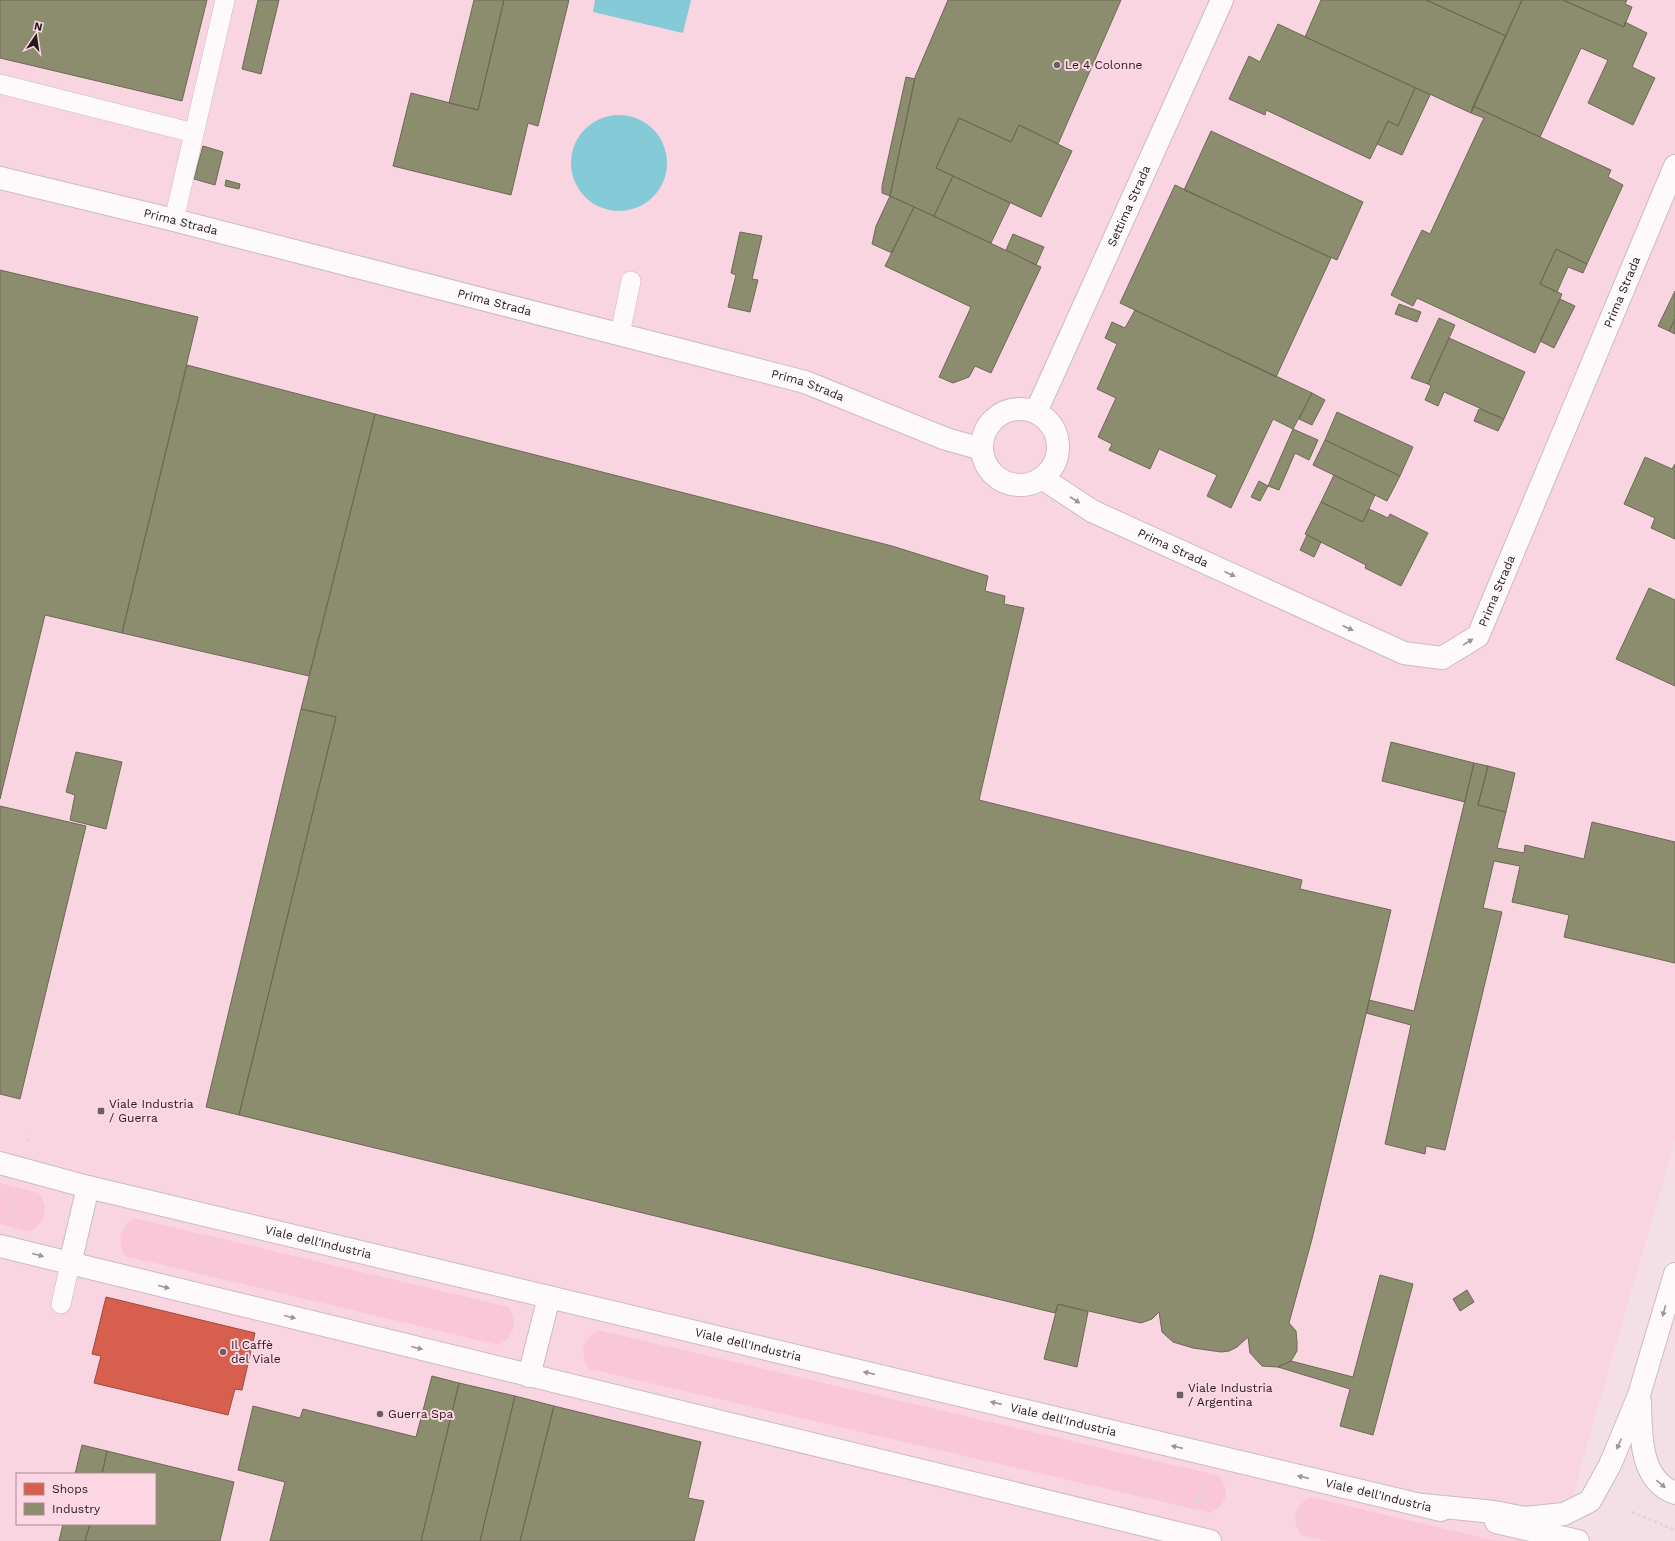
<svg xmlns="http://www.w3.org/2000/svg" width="1675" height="1541" font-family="'Work Sans',sans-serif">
<rect width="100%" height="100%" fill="#f5dfe6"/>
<path fill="#f8d5e0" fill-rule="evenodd" d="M0 0H1675V1141L1583 1458 1563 1541H0ZM17 1474H155V1524H17Z"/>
<path fill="#f9c7d8" d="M0 1183 39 1193C49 1211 46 1220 30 1232L0 1224Z
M134 1218 509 1307C517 1324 516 1334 499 1345L125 1256C117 1240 119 1228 134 1218Z
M598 1330 1220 1476C1229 1492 1228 1503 1211 1513L589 1369C579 1351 582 1341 598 1330Z
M1310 1497 1496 1541H1328L1301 1535C1291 1518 1294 1508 1310 1497Z"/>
<path fill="#84cbd7" d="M595 0H691L683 33 593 12Z
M571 163a48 48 0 1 1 96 0a48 48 0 1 1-96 0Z"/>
<path fill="#d6604d" stroke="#a14a3e" d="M106 1297 255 1333 242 1390 235 1389 228 1415 94 1383 101 1356 92 1354Z"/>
<path fill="#8c8c6e" stroke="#6d6955" d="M0 0H207L182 101 0 58Z
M258 0H279L261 74 242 69Z
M474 0H504L478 110 449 103Z
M504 0H569L538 126 528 123 511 195 393 166 411 93 478 110Z
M948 0H1121L1058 144 1019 125 1011 142 959 118 936 168 953 176 934 216 890 196 915 77Z
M1321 0H1426L1506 36 1471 113 1305 37Z
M1426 0H1522L1506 36Z
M1522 0H1563L1624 27 1625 22 1647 33 1632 67 1655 78 1633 125 1588 103 1608 60 1581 48 1540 137 1473 106Z
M1563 0H1627L1625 4 1632 7 1624 27Z
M1278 24 1415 88 1398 126 1388 121 1370 159 1266 110 1265 115 1229 99 1249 56 1260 62Z
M906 77 915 79 890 196 882 193V186Z
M1415 88 1430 95 1402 155 1377 144 1388 121 1398 126Z
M1473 106 1611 170 1608 177 1623 185 1587 264 1556 249 1540 284 1562 294 1535 353 1417 298 1413 306 1391 295 1422 230 1430 234 1481 124 1484 118 1471 113Z
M959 118 1011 142 1019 125 1072 151 1041 217 936 168Z
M1211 131 1363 202 1337 260 1184 190Z
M203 146 223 152 215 185 194 179Z
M953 176 1010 203 991 243 934 216Z
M226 180 240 184 239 189 225 186Z
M1175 185 1331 258 1276 377 1120 303Z
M890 196 914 207 892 253 872 244 876 226Z
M914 207 1041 267 991 373 975 366 969 377 953 383 939 377 971 307 885 266Z
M740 232 762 236 752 279 758 280 750 312 728 307 736 275 731 273Z
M1013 234 1044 247 1036 265 1006 250Z
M1556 249 1587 264 1583 273 1568 267 1557 292 1540 284Z
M0 270 198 317 122 633 45 615 0 799Z
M1675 291V319L1669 331 1658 326Z
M1560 299 1575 306 1554 348 1540 341Z
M1399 304 1421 312 1417 322 1395 314Z
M1135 310 1312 393 1293 429 1273 419 1231 508 1207 496 1217 475 1159 449 1150 469 1109 450 1112 444 1098 437 1116 398 1097 389 1117 344 1105 338 1112 322 1125 328Z
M1439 318 1455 325 1428 384 1411 378Z
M1675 319V334L1669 331Z
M1449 338 1525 372 1504 419 1444 392 1438 406 1425 400 1431 386 1428 384Z
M187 365 375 414 309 676 122 633Z
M1312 393 1325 400 1312 425 1299 419Z
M1479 409 1504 419 1498 431 1474 421Z
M1337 412 1413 447 1400 476 1325 440Z
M375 414 892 546 988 576 985 591 1005 596 1004 604 1024 608 979 800 1302 880 1300 889 1391 910 1312 1239 1289 1323 1296 1331 1297 1342V1351L1291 1361 1278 1367 1262 1366 1250 1353 1248 1337 1237 1347 1229 1351 1221 1352 1193 1348 1173 1342 1162 1332 1159 1312 1152 1319 1141 1323 1058 1304 1055 1313 239 1115 336 717 301 709Z
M1293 429 1318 440 1309 460 1295 453 1279 490 1268 486Z
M1325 440 1400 476 1387 501 1313 465Z
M1645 457 1672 469 1675 464V539L1651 528 1655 518 1624 504Z
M1334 475 1375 495 1363 522 1321 502Z
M1259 481 1268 486 1260 501 1251 497Z
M1321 502 1363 522 1369 509 1388 518 1390 514 1428 533 1401 586 1365 568 1366 565 1305 534Z
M1307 535 1321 542 1314 557 1300 550Z
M1649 588 1675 600V686L1616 659Z
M301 709 336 717 239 1115 206 1107Z
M1391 742 1474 763 1465 802 1382 781Z
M76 752 122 762 106 829 70 820 75 795 66 792Z
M1474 763 1488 766 1478 805 1506 812 1497 848 1524 853 1525 845 1584 859 1592 822 1675 842V963L1564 937 1569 915 1512 902 1520 866 1494 861 1483 908 1502 912 1445 1150 1426 1146 1425 1154 1385 1144 1411 1025 1366 1013 1369 1000 1414 1011Z
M1488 766 1515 773 1506 812 1478 805Z
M0 806 86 826 20 1099 0 1094Z
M1380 1275 1413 1284 1373 1435 1340 1426 1350 1389 1278 1367 1291 1361 1353 1377Z
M1467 1290 1474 1302 1460 1311 1453 1299Z
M1058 1304 1088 1312 1077 1367 1044 1359Z
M432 1376 459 1383 421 1541H270L285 1482 238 1470 253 1406 300 1418 303 1409 416 1437Z
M459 1383 515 1396 480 1541H421Z
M515 1396 554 1406 520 1541H480Z
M554 1406 701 1442 688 1498 704 1501 694 1541H520Z
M82 1445 107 1451 102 1474H75Z
M107 1451 234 1482 220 1541H85L90 1524H155V1474H102Z
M63 1524H90L85 1541H59Z"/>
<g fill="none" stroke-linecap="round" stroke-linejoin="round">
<g stroke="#ccbbc1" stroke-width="20">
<path id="service" d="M0 84 194 133
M174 220 225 0
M620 334 631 281
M61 1304 70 1264"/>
</g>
<g stroke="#ccbbc1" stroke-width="24">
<g id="minor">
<path id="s1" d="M0 178 174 220 805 382 946 439 982 449"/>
<circle cx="1020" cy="447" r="38"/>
<path id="s2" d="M1036 412 1222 0"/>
<path id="s3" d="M1042 478 1092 511 1404 653 1442 658 1478 636 1675 166"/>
<path d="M70 1264 88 1187"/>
<path d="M529 1376 549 1297"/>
</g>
</g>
<g stroke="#ccbbc1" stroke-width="24">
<g id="tertiary">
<path id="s4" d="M0 1163 88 1187 1441 1510"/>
<path d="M0 1246 1210 1541"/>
<path d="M1496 1522 1578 1541"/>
</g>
</g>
<g stroke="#ccbbc1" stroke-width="24">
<path id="trunk" d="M1640 1402C1641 1433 1639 1480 1675 1493
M1423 1505 1494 1512 1525 1518 1564 1514 1590 1501 1610 1465 1639 1395 1675 1274"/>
</g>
<path stroke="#dcd6d8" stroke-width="2.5" stroke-dasharray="3 3" stroke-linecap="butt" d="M28 1141 30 1134
M10 1219 15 1197
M1196 1509 1203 1481
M1632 1512 1675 1530"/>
<use href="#service" stroke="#fefafb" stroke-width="19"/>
<use href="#minor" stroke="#fefafb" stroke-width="22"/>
<use href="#tertiary" stroke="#fefafb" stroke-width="22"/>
<use href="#trunk" stroke="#fefafb" stroke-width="22"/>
</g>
<defs><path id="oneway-solid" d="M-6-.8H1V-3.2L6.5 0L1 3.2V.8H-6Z"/></defs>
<g fill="#9c9497">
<use href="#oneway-solid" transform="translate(1075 500) rotate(33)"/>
<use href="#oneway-solid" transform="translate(1230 574) rotate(24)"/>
<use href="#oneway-solid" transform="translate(1348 628) rotate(24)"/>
<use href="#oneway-solid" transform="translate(1468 642) rotate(-32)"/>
<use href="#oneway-solid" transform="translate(38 1255) rotate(15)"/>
<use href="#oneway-solid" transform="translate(164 1287) rotate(14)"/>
<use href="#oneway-solid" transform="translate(1664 1311) rotate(106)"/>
<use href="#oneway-solid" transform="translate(290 1317) rotate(14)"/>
<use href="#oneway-solid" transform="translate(417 1348) rotate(14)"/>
<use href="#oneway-solid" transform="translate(869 1373) rotate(-167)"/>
<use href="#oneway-solid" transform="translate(996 1403) rotate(-167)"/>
<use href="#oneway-solid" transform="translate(1619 1444) rotate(113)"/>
<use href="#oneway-solid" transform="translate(1177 1447) rotate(-167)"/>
<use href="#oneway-solid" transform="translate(1303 1477) rotate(-167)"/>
<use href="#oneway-solid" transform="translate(1661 1484) rotate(40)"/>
</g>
<g fill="#6e5e63" stroke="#fdd7e3" stroke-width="1.5">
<circle cx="1057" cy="65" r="4"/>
<rect x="97" y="1107" width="8" height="8" rx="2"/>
<circle cx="223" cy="1352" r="4"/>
<rect x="1176" y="1391" width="8" height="8" rx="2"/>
<circle cx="380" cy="1414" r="4"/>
</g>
<g text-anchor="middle" stroke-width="4" stroke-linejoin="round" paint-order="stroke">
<g font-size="12" fill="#25181c" stroke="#fdd7e3" text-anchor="start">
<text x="1065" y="69">Le 4 Colonne</text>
<text x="109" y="1108">Viale Industria<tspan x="109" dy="14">/ Guerra</tspan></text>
<text x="231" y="1349">Il Caffè<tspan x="231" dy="14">del Viale</tspan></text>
<text x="1188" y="1392">Viale Industria<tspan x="1188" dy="14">/ Argentina</tspan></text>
<text x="388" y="1418">Guerra Spa</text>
</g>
<g font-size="12" fill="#25181c" stroke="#fdd7e3">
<text dy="4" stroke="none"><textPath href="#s2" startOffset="226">Settima Strada</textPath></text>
<text dy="4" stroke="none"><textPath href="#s1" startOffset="186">Prima Strada</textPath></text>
<text dy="4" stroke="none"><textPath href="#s3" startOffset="856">Prima Strada</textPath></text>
<text dy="4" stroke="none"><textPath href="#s1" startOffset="510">Prima Strada</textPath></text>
<text dy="4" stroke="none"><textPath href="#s1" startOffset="834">Prima Strada</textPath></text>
<text dy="4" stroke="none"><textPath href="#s3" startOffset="149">Prima Strada</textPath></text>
<text dy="4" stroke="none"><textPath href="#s3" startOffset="532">Prima Strada</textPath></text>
<text dy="4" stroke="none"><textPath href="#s4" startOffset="328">Viale dell'Industria</textPath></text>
<text dy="4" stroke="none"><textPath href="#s4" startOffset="770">Viale dell'Industria</textPath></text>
<text dy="4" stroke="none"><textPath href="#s4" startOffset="1094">Viale dell'Industria</textPath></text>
<text dy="4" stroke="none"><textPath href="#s4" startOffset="1418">Viale dell'Industria</textPath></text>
</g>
</g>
<rect x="16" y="1473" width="140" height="52" fill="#fdd7e3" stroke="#a78b93"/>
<rect x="24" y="1483" width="20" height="12" fill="#d6604d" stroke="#a78b93"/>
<text x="52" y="1493" font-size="12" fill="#25181c">Shops</text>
<rect x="24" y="1503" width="20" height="12" fill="#8c8c6e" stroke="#a78b93"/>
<text x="52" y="1513" font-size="12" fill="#25181c">Industry</text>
<g transform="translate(36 36) rotate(13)" stroke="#fdd7e3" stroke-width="3" paint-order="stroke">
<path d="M0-3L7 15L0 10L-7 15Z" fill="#25181c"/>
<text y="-6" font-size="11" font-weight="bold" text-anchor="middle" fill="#25181c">N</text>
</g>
</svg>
